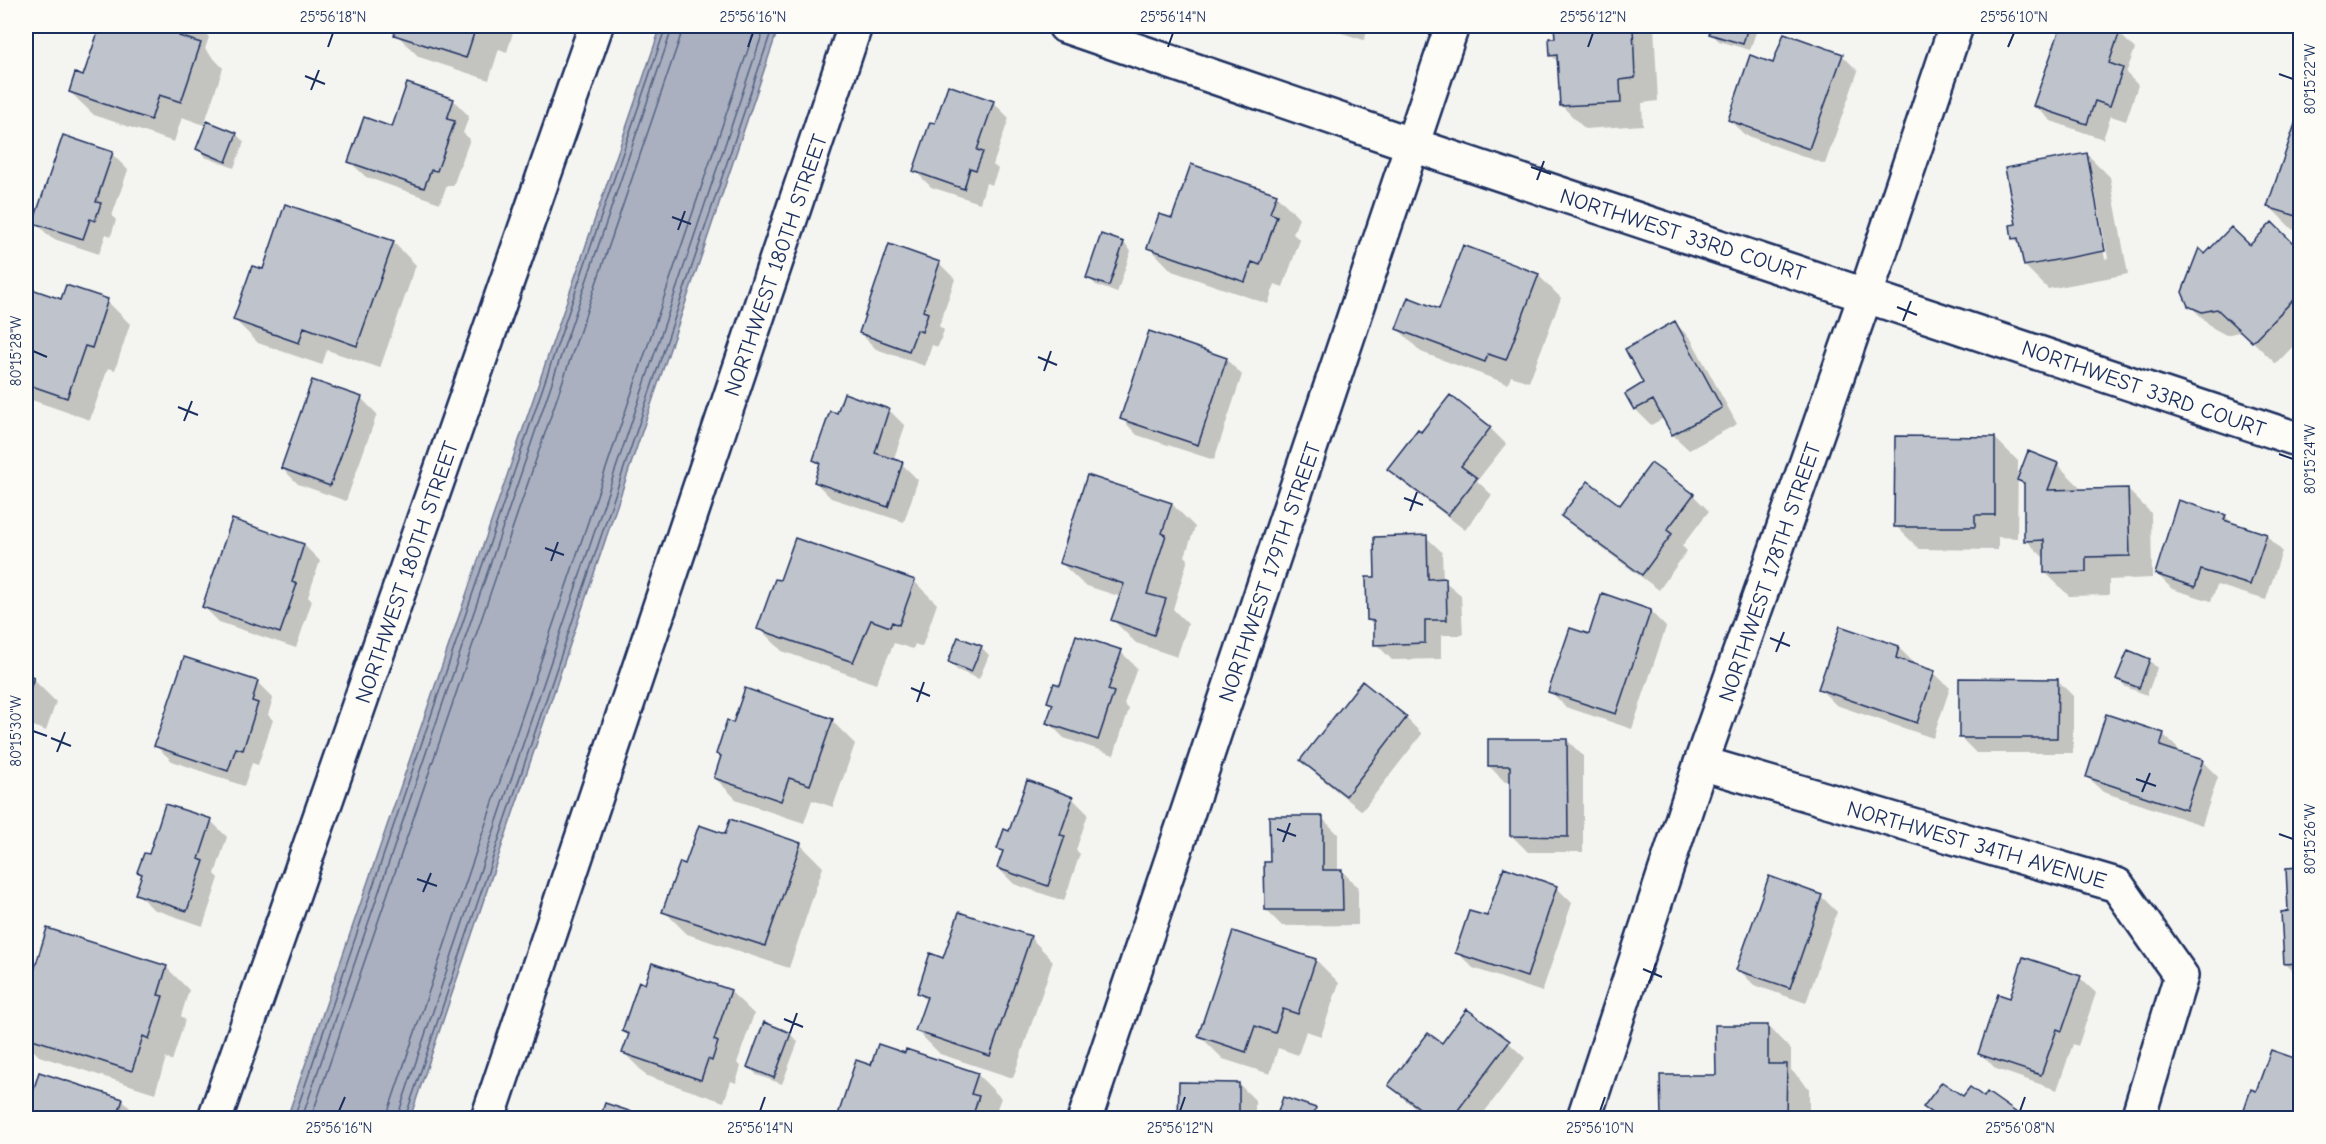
<svg xmlns="http://www.w3.org/2000/svg" width="2326" height="1144" font-family="'Comic Neue',sans-serif">
<rect width="100%" height="100%" fill="#f4f4f1"/>
<filter id="ink" filterUnits="userSpaceOnUse"><feTurbulence type="fractalNoise" baseFrequency=".0167" numOctaves="2"/><feDisplacementMap in="SourceGraphic" scale="12" xChannelSelector="R" yChannelSelector="G"/><feConvolveMatrix kernelMatrix="1 2 1 2 8 2 1 2 1" color-interpolation-filters="sRGB"/></filter>
<g filter="url(#ink)">
<path fill="#aab0bf" stroke="#717c98" stroke-width="1.5" d="M661 26H779L410 1118H287Z"/>
<path fill="#0003" fill-rule="evenodd" d="M106 26H198L209 37 205 49 223 68 204 125 182 117 174 142 94 115 70 92 84 78Z
M399 26H515L507 52 499 49 489 80 419 57 396 34Z
M1320 26H1369L1364 40Z
M1556 26H1654L1658 101 1642 103 1643 125 1585 129 1562 106 1559 63 1551 55 1557 39Z
M1713 26H1758L1750 50 1719 41 1711 33Z
M2062 26H2099L2119 33 2135 49 2126 73 2138 85 2126 121 2111 116 2103 139 2051 121 2035 106Z
M1842 55 1858 71 1825 164 1745 135 1729 120 1774 65Z
M453 100 469 116 463 133 470 139 453 186 447 185 440 203 366 177 350 162 393 129Z
M993 102 1009 118 993 165 998 169 992 185 986 183 980 203 931 187 915 171 936 125Z
M2297 123 2300 124V232L2292 229 2269 206Z
M236 134 244 142 234 168 205 157 198 149Z
M112 154 128 170 112 216 116 220 111 236 106 234 99 254 51 238 35 222Z
M2087 154 2110 177 2128 274 2048 289 2025 266 2021 246 2014 238 2018 225ZM2090 179H2093L2108 258 2105 259Z
M1276 195 1299 218 1293 234 1300 240 1283 287 1275 284 1268 304 1172 271 1149 247 1173 220Z
M2272 224 2300 251V339L2276 364 2242 331 2226 335 2213 328 2189 305 2205 256 2250 247Z
M393 242 416 265 380 368 327 350 322 365 258 343 235 320 264 271Z
M1124 243 1131 251 1117 293 1096 285 1088 277Z
M939 263 955 279 939 326 944 330 938 347 932 345 925 366 876 349 860 333Z
M1538 275 1561 298 1529 382 1511 376 1508 384 1421 352 1398 329 1440 311Z
M26 288 62 301H107L130 324 115 370 108 368 90 420 26 398Z
M1675 323 1691 339 1737 424 1689 450 1673 435 1664 418 1651 425 1635 409Z
M1226 359 1242 375 1214 460 1137 435 1122 419Z
M361 398 377 414 346 501 298 484 282 468Z
M889 410 905 426 893 461 902 464 918 480 904 522 831 498 815 482 821 466 815 460 838 415Z
M1490 428 1506 444 1477 481 1492 495 1465 530 1405 484 1389 468 1422 434Z
M1995 438 2018 461 2017 538 1998 537V550L1919 549 1896 526Z
M26 457 33 465 26 487Z
M2057 464 2080 487 2079 491 2128 490 2151 513 2152 578 2109 580V595L2069 596 2046 573V560L2026 540V486L2019 480Z
M1693 495 1709 511 1682 546 1687 551 1659 590 1579 531 1563 515Z
M1172 504 1195 527 1185 556 1188 559 1173 609 1188 624 1177 657 1136 643 1113 620 1121 597 1084 585 1060 562Z
M2225 516 2234 525 2266 535 2282 551 2266 600 2217 585 2211 601 2172 589 2156 573Z
M232 521 304 545 320 561 308 597 312 601 296 648 219 622 203 606Z
M1426 537 1442 552 1443 580 1461 595 1463 635H1441V659L1392 660 1376 644 1375 626 1369 619 1377 578Z
M914 581 937 604 922 647 915 644 913 649 894 643 876 684 782 651 759 628Z
M1650 611 1666 627 1632 729 1566 707 1550 691 1589 636Z
M981 647 989 655 979 679 957 670 950 662Z
M1898 647 1914 663V665L1934 673 1950 688 1933 738 1836 705 1820 689Z
M1121 652 1137 668 1124 704 1129 709 1114 755 1064 738 1048 722 1054 707 1049 702 1060 687Z
M2149 660 2157 668 2147 695 2126 687 2118 679Z
M26 676 33 679 56 702 46 731 26 723Z
M2057 680 2073 696V753H1976L1960 737Z
M257 682 273 698 268 715 273 720 258 765 252 763 244 786 172 761 156 746Z
M2107 716 2164 735 2180 751 2179 753 2202 761 2218 777 2202 825 2103 792 2087 777Z
M1406 718 1422 734 1362 811 1318 776 1303 760Z
M832 721 855 744 833 807 812 800 804 823 738 801 715 778 722 758 718 753 734 725Z
M1567 740 1583 756V852H1528L1512 836 1511 782H1505L1489 766Z
M1072 798 1088 814 1076 850 1080 854 1064 901 1014 884 998 868 1003 853 999 848 1010 833Z
M166 806 211 821 227 837 215 874 219 878 203 926 153 909 137 893 143 875 139 872 150 856Z
M1322 818 1338 834V871H1342L1358 887V925L1282 926 1266 910 1271 863Z
M800 844 823 867 789 968 687 934 664 911 686 866Z
M2300 868V978L2285 963 2290 913 2288 869Z
M1556 887 1572 903 1542 992 1473 968 1457 952 1488 918Z
M1821 896 1837 912 1806 1003 1754 985 1738 969Z
M48 930 166 967 189 990 181 1016 185 1020 172 1061 166 1058 155 1093 39 1056 26 1043V1001Z
M1030 937 1053 961 1013 1078 940 1054 917 1031 927 1001 918 993Z
M1316 960 1339 983 1321 1036 1306 1031 1298 1055 1278 1048 1270 1074 1223 1059 1200 1036Z
M2080 978 2096 993 2078 1046 2073 1044 2057 1090 1996 1069 1980 1053 2011 1000Z
M646 986 730 991 754 1014 737 1063 741 1066 736 1083 731 1081 724 1102 647 1076 624 1053 630 1037 623 1031Z
M1467 1011 1509 1043 1525 1058 1480 1118H1430L1406 1101 1390 1085 1443 1045Z
M1768 1026 1791 1050V1070L1809 1088V1118H1662V1077H1717Z
M790 1034 798 1042 782 1084 757 1075 749 1067Z
M907 1051 978 1075 1001 1098 995 1114 1000 1118H838L857 1062 871 1067 906 1055Z
M2272 1052 2300 1061V1118H2242L2252 1091 2257 1093Z
M1180 1083 1239 1084 1255 1100V1118H1179Z
M1988 1094 2021 1118H1936L1925 1107 1963 1098 1984 1100Z
M1284 1099 1315 1109 1322 1118H1278Z
M122 1100 140 1118H26V1108Z
M606 1105 646 1118H602Z"/>
<g fill="none" stroke-linecap="round" stroke-linejoin="round">
<path stroke="#546385" stroke-width="1.5" d="M294 1118 666 26
M302 1118 673 26
M311 1118 681 35 682 26
M388 1118 389 1109 756 26
M397 1118 765 26
M405 1118 773 26"/>
</g>
<path fill="#bfc3cc" stroke="#1b2f5e" stroke-width="1.5" d="M100 26H182L179 36 201 43 181 102 159 95 151 120 69 92 75 73 83 76Z
M397 26H485L484 30 476 27 466 58 394 35Z
M1554 26H1633L1635 78 1620 80 1621 103 1560 106 1557 55 1550 56 1549 38H1555Z
M1712 26H1748L1743 44 1709 34Z
M2061 26H2103L2120 31 2109 63 2123 68 2110 106 2095 101 2087 124 2033 106Z
M1784 33 1843 54 1809 149 1728 120 1750 55 1773 63Z
M407 83 454 99 447 119 455 121 437 171 431 170 424 188 348 162 364 117 392 127Z
M948 85 994 101 977 150 983 152 976 170 970 168 964 189 913 171 930 122 935 123Z
M207 121 237 133 226 162 196 149Z
M2296 121 2300 122V217L2267 207Z
M63 135 113 152 96 202 101 203 95 221 90 219 83 239 33 223Z
M2087 153 2105 251 2024 266 2018 238 2012 239 2010 225 2016 224 2005 168Z
M1191 164 1277 194 1270 213 1277 216 1260 265 1252 262 1245 282 1147 248 1159 214 1172 218Z
M285 204 394 241 357 346 304 327 299 343 233 320 252 266 263 269Z
M2272 222 2300 250V293L2252 342 2217 309 2202 312 2188 306 2182 292 2199 248 2205 254 2231 227 2250 245Z
M1101 234 1124 242 1109 286 1086 278Z
M889 244 940 262 923 311 928 313 922 332 917 330 909 351 859 333Z
M1463 245 1539 274 1506 360 1488 354 1485 362 1396 329 1408 297 1439 309Z
M66 285 108 299 92 348 85 346 67 398 26 384V287L61 299Z
M1675 321 1722 408 1672 435 1653 400 1634 410 1625 394 1643 383 1625 349Z
M1149 331 1227 358 1198 445 1120 419Z
M312 380 362 397 330 486 281 468Z
M844 393 889 409 875 453 903 462 888 507 814 482 820 463 813 460 830 411 837 413Z
M1450 395 1491 427 1461 466 1477 478 1448 515 1387 469 1418 429 1421 432Z
M1895 436 1995 437V515H1975V527H1894Z
M2028 451 2058 463 2048 490 2128 488 2130 556 2086 557V572L2044 573V540L2024 541V483L2017 480Z
M1651 463 1694 494 1667 530 1672 534 1642 575 1561 516 1588 481 1620 505Z
M1087 475 1172 503 1162 533 1166 535 1147 594 1166 599 1154 635 1111 620 1124 584 1059 563Z
M2178 500 2226 515 2224 520 2267 534 2250 585 2201 570 2195 587 2155 574Z
M232 519 304 544 292 582 297 584 280 633 202 607Z
M1427 535 1428 579 1446 578 1447 620H1425V643L1374 645V621L1367 620 1366 577H1375L1374 537Z
M795 538 915 580 899 625 892 622 890 627 871 620 853 662 757 629 775 579 780 580Z
M1602 593 1651 610 1616 714 1548 692 1570 628 1589 634Z
M1840 626 1899 646 1896 658 1935 671 1917 723 1818 689Z
M1076 635 1122 650 1108 690 1114 692 1098 740 1046 723 1053 704 1047 702 1050 693 1054 683 1060 685Z
M958 637 982 646 971 672 948 662Z
M2128 650 2150 659 2139 688 2116 679Z
M184 657 258 681 252 701 258 703 243 750 236 748 228 771 154 746Z
M26 674 34 677 26 702Z
M1959 678 2058 679 2057 738H1959Z
M1362 681 1407 717 1346 796 1300 760Z
M745 688 833 719 810 785 789 778 781 801 714 778 721 756 716 754 727 720 733 723Z
M2106 714 2164 733 2160 746 2203 760 2186 810 2086 777Z
M1488 739H1567L1568 837 1510 836V766H1488Z
M1027 780 1073 797 1060 835 1065 836 1048 886 997 868 1003 851 997 849 1004 829 1009 831Z
M165 804 212 819 199 859 204 861 187 911 135 894 142 874 137 872 144 853 149 854Z
M1269 816H1323V870H1342L1343 910H1265L1264 862H1270Z
M730 819 801 843 765 946 662 912 680 862 685 864 699 825 725 834Z
M1504 867 1557 886 1527 977 1455 953 1469 911 1487 916Z
M2300 867V963L2284 964 2281 912 2288 911 2286 868Z
M1769 876 1822 895 1790 988 1736 970Z
M959 912 1031 936 990 1056 915 1031 927 997 917 993 930 953 943 958Z
M47 928 167 966 158 995 163 996 149 1039 143 1036 132 1071 26 1037V997Z
M1233 931 1316 959 1298 1014 1283 1009 1275 1033 1255 1026 1246 1052 1198 1036Z
M2023 957 2081 976 2062 1031 2057 1029 2041 1075 1978 1054 1998 994 2010 998Z
M652 963 731 990 714 1040 718 1042 712 1061 708 1059 701 1080 622 1053 629 1034 622 1031 639 981 645 984Z
M1467 1009 1510 1041 1452 1118H1433L1388 1085 1428 1033 1442 1043Z
M764 1022 791 1033 774 1078 747 1067Z
M1715 1025H1768V1064H1787L1786 1118H1661L1660 1075H1716Z
M878 1044 905 1053 906 1049 978 1073 971 1094 979 1096 972 1118H837L856 1060 871 1065Z
M2271 1050 2300 1060V1118H2241L2251 1089 2256 1091Z
M39 1072 123 1099 117 1118H26V1107L28 1108Z
M1179 1082 1239 1083V1117L1259 1118H1178Z
M1942 1082 1963 1096 1970 1087 1984 1097 1987 1092 2024 1118H1939L1923 1107Z
M1283 1097 1316 1108 1312 1118H1276Z
M605 1103 629 1111 651 1118H600Z"/>
<g fill="none" stroke-linecap="round" stroke-linejoin="round">
<g stroke="#1b2f5e" stroke-width="38">
<path id="minor" d="M1065 26 1413 145 2300 440
M1701 763 2117 885 2181 976 2138 1118
M215 1118 596 26
M488 1118 855 26
M1085 1118 1452 26
M1584 1118 1701 763 1866 294 1956 26"/>
</g>
<use href="#minor" stroke="#fdfcf7" stroke-width="33"/>
</g>
</g>
<path fill="none" stroke="#1b2f5e" stroke-width="2" d="M328 47 333 33M748 47 753 33M1168 47 1173 33M1588 47 1593 33M2008 47 2014 33M2279 74 2293 79M305 76 325 84M311 90 319 70M1531 167 1551 174M1537 180 1544 161M672 217 691 224M678 230 685 211M1897 307 1917 315M1903 321 1911 301M33 351 47 357M1038 357 1057 365M1044 371 1051 351M178 407 198 415M184 421 192 401M2279 454 2293 459M1404 498 1423 505M1410 511 1417 492M545 548 564 555M551 561 558 542M1770 638 1790 646M1776 652 1784 632M911 688 930 696M917 702 924 682M33 731 47 736M51 738 71 746M57 752 65 732M2136 779 2156 786M2142 792 2150 773M1277 829 1296 836M2279 834 2293 839M1283 842 1290 823M417 879 437 886M423 892 431 873M1643 969 1662 977M1649 983 1656 963M784 1019 803 1027M790 1033 797 1013M339 1111 345 1097M760 1111 765 1097M1180 1111 1185 1097M1600 1111 1605 1097M2020 1111 2025 1097"/>
<g text-anchor="middle" stroke-width="4.5" stroke-linejoin="round" paint-order="stroke">
<g font-size="22" fill="#1b2f5e" stroke="#fdfcf7">
<text transform="translate(1683 234) rotate(18)" y="8">NORTHWEST 33RD COURT</text>
<text transform="translate(775 265) rotate(-71)" y="8">NORTHWEST 180TH STREET</text>
<text transform="translate(2144 388) rotate(19)" y="8">NORTHWEST 33RD COURT</text>
<text transform="translate(406 572) rotate(-71)" y="8">NORTHWEST 180TH STREET</text>
<text transform="translate(1269 572) rotate(-71)" y="8">NORTHWEST 179TH STREET</text>
<text transform="translate(1769 572) rotate(-71)" y="8">NORTHWEST 178TH STREET</text>
<text transform="translate(1977 844) rotate(16)" y="8">NORTHWEST 34TH AVENUE</text>
</g>
</g>
<rect width="2326" height="1144" fill="none" stroke="#fdfcf7" stroke-width="66"/>
<rect x="33" y="33" width="2260" height="1078" fill="none" stroke="#1b2f5e" stroke-width="2"/>
<g font-size="15" text-anchor="middle" fill="#1b2f5e">
<text x="333" y="22">25°56'18"N</text>
<text x="753" y="22">25°56'16"N</text>
<text x="1173" y="22">25°56'14"N</text>
<text x="1593" y="22">25°56'12"N</text>
<text x="2014" y="22">25°56'10"N</text>
<text transform="translate(2310 79) rotate(-90)" y="5">80°15'22"W</text>
<text transform="translate(16 351) rotate(-90)" y="5">80°15'28"W</text>
<text transform="translate(2310 459) rotate(-90)" y="5">80°15'24"W</text>
<text transform="translate(16 731) rotate(-90)" y="5">80°15'30"W</text>
<text transform="translate(2310 839) rotate(-90)" y="5">80°15'26"W</text>
<text x="339" y="1133">25°56'16"N</text>
<text x="760" y="1133">25°56'14"N</text>
<text x="1180" y="1133">25°56'12"N</text>
<text x="1600" y="1133">25°56'10"N</text>
<text x="2020" y="1133">25°56'08"N</text>
</g>
</svg>
